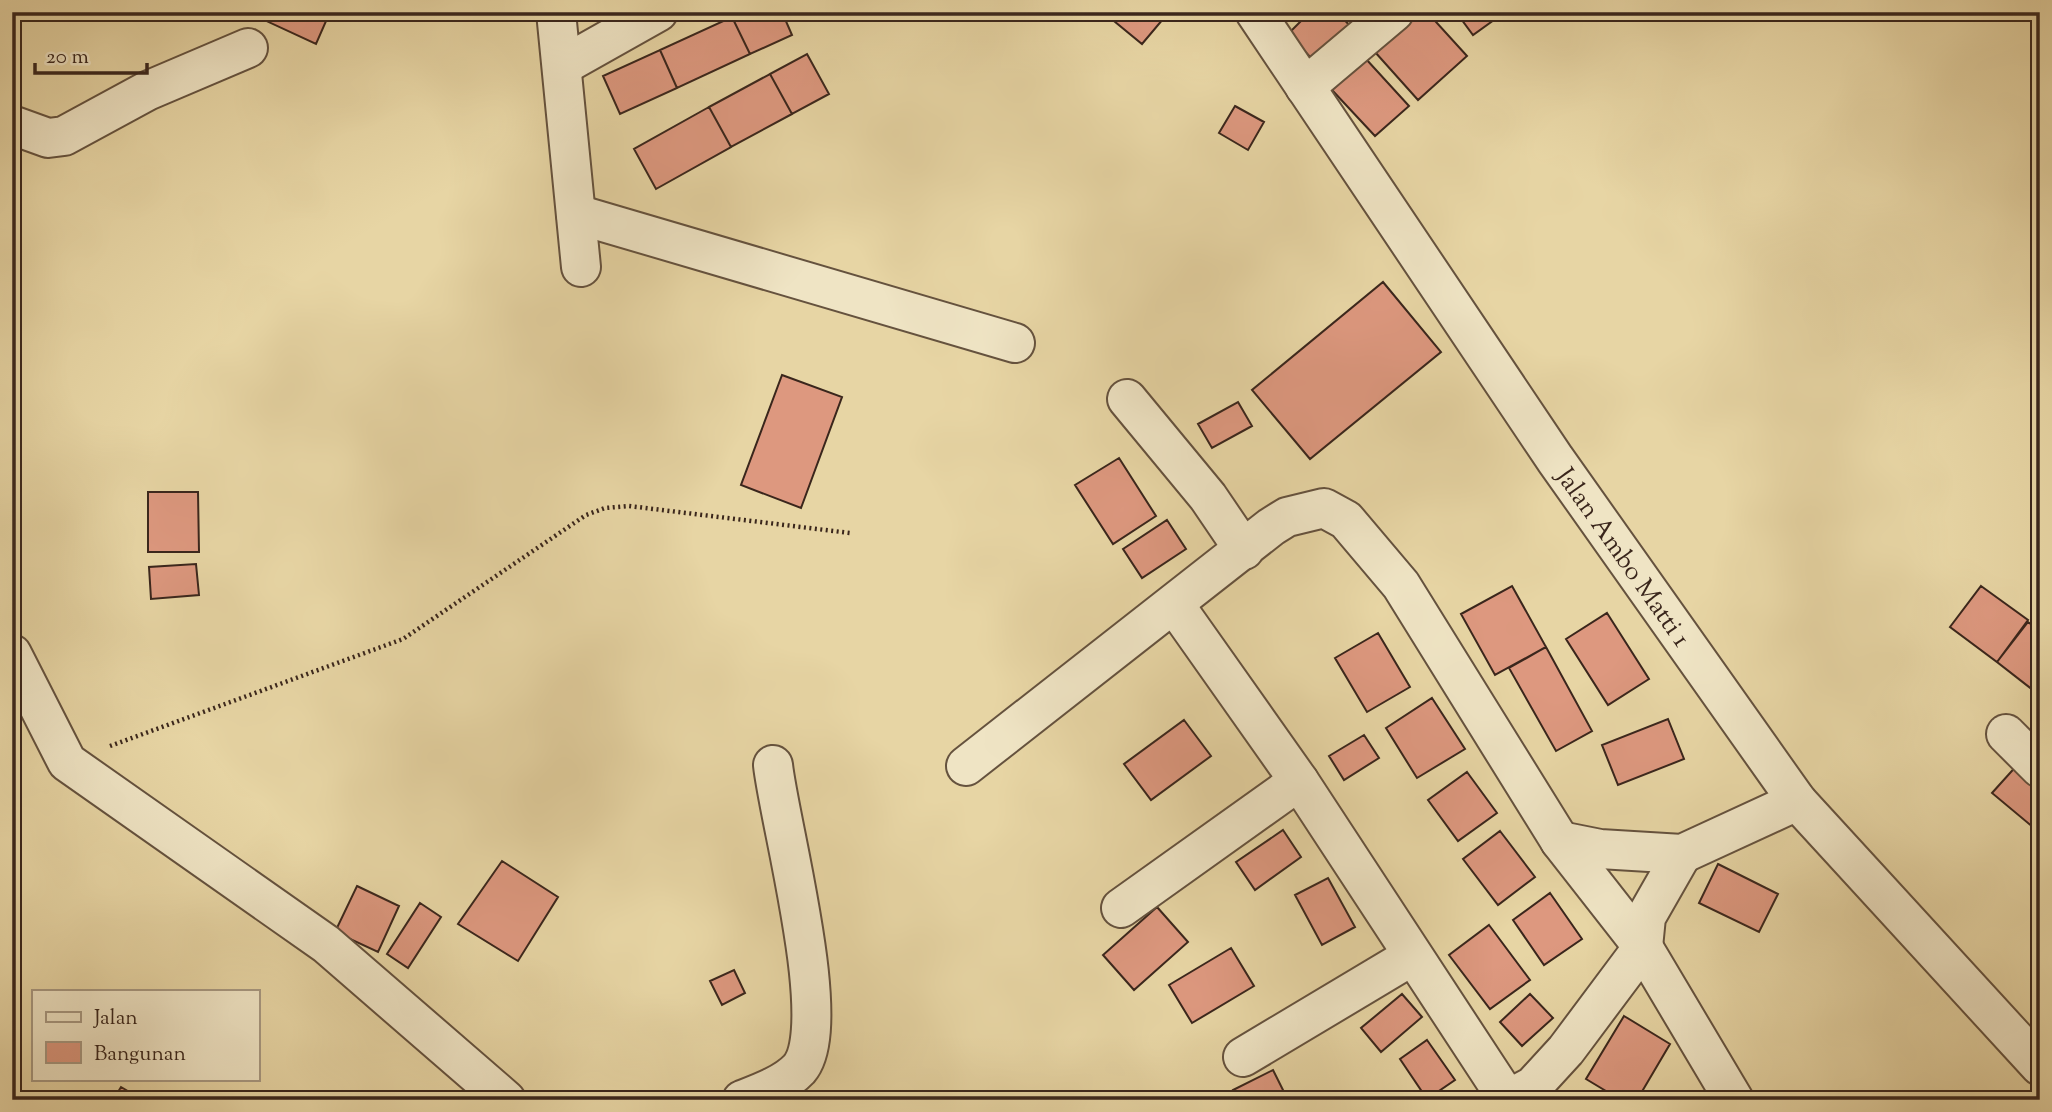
<svg xmlns="http://www.w3.org/2000/svg" width="2052" height="1112" font-family="'Sorts Mill Goudy',serif">
<rect width="100%" height="100%" fill="#e7d5a4"/>
<filter id="stains"><feTurbulence type="fractalNoise" baseFrequency=".00286" numOctaves="4"/><feColorMatrix values="0 0 0 0 .2 0 0 0 0 .09 0 0 0 0 .02 0 0 0 .5 -.17"/></filter>
<radialGradient id="worn" r=".72"><stop offset=".6" stop-color="#630" stop-opacity="0"/><stop offset="1" stop-color="#630" stop-opacity=".3"/></radialGradient>
<path fill="#dd987f" stroke="#3a261c" stroke-width="2" d="M247 12H330L316 44Z
M742 12H782L792 35 750 54 732 17Z
M1103 12H1169L1142 44Z
M1310 12H1337L1353 29 1316 63 1288 34Z
M1421 12H1427L1467 56 1418 100 1375 52Z
M1456 12H1505L1473 35Z
M732 17 750 54 677 88 660 50Z
M660 50 677 88 620 114 603 76Z
M807 54 829 94 792 114 770 74Z
M1366 59 1409 106 1375 136 1332 90Z
M770 74 792 114 731 147 709 107Z
M1235 106 1264 122 1248 150 1219 133Z
M709 107 731 147 656 189 634 149Z
M1383 282 1441 352 1310 459 1252 390Z
M782 375 842 397 801 508 741 485Z
M1238 402 1252 426 1212 448 1198 424Z
M1119 458 1156 516 1113 544 1075 485Z
M148 492H198L199 552H148Z
M1167 520 1186 549 1142 578 1123 549Z
M196 564 199 595 151 599 149 567Z
M1512 586 1546 647 1495 675 1461 614Z
M1981 586 2028 620 1997 662 1950 627Z
M1607 613 1649 679 1608 705 1566 639Z
M2028 622 2040 631 2038 694 1997 662Z
M1378 633 1410 687 1367 712 1335 658Z
M1546 647 1592 731 1556 751 1509 668Z
M1432 698 1465 749 1417 778 1386 728Z
M1668 719 1684 759 1618 785 1602 745Z
M1184 720 1211 756 1151 800 1124 764Z
M1364 735 1379 758 1344 780 1329 756Z
M2019 763 2040 781V833L1992 793Z
M1467 772 1497 813 1458 841 1428 800Z
M1283 830 1301 857 1255 890 1236 862Z
M1500 831 1535 877 1498 905 1463 859Z
M502 861 558 897 518 961 458 924Z
M1718 864 1778 894 1759 932 1699 903Z
M1328 878 1355 927 1322 945 1295 895Z
M357 886 399 906 378 952 335 932Z
M1550 893 1582 939 1544 965 1513 920Z
M420 903 441 917 408 968 387 954Z
M1157 907 1188 942 1134 990 1103 955Z
M1489 925 1530 980 1490 1009 1449 955Z
M1231 948 1254 986 1192 1023 1169 985Z
M734 970 745 993 722 1005 710 981Z
M1402 994 1422 1017 1381 1052 1361 1028Z
M1530 994 1553 1018 1522 1046 1500 1022Z
M1624 1016 1670 1044 1637 1100H1621L1586 1079Z
M1427 1040 1455 1080 1427 1099 1400 1059Z
M1273 1070 1288 1100H1238L1233 1090Z
M121 1087 143 1100H113Z
M1585 1092 1596 1100H1579Z"/>
<g fill="none" stroke-linecap="round" stroke-linejoin="round">
<g stroke="#65523e" stroke-width="42">
<g id="minor">
<path d="M556 12 581 267"/>
<path id="s1" d="M1255 12 1555 459 1797 801 2040 1066"/>
<path d="M562 66 658 12"/>
<path d="M1305 87 1394 12"/>
<path d="M12 125 48 138 64 136 147 91 248 48"/>
<path d="M576 214 1015 343"/>
<path d="M1127 399 1208 497 1244 550"/>
<path d="M1174 604 1299 781 1508 1100"/>
<path d="M12 654 67 762 326 944 506 1100"/>
<path d="M2006 734 2040 768"/>
<path d="M966 766 1271 527 1287 517 1324 508 1346 520 1401 585 1560 841 1643 947 1734 1100"/>
<path d="M1560 841 1600 849 1682 854 1797 801"/>
<path d="M1121 908 1299 781"/>
<path d="M1243 1057 1412 956"/>
<path d="M742 1100C760 1093 785 1084 799 1069 836 1027 779 822 773 765"/>
<path d="M1507 1100 1533 1086 1566 1050 1643 947 1646 917 1682 854"/>
</g>
</g>
<path stroke="#3a261c" stroke-width="4.5" stroke-dasharray="2 3.5" stroke-linecap="butt" d="M110 746 403 639 586 515 605 508 629 506 850 533"/>
<use href="#minor" stroke="#efe4c4" stroke-width="38"/>
</g>
<g text-anchor="middle" stroke-width="7" stroke-linejoin="round" paint-order="stroke">
<g font-size="26" fill="#3a261c" stroke="#efe4c4">
<text dy="9" stroke="none"><textPath href="#s1" startOffset="658">Jalan Ambo Matti 1</textPath></text>
</g>
</g>
<rect width="2052" height="1112" fill="none" stroke="#e7d5a4" stroke-width="42"/>
<rect x="14" y="14" width="2024" height="1084" fill="none" stroke="#3a261c" stroke-width="3.5"/>
<rect x="21" y="21" width="2010" height="1070" fill="none" stroke="#3a261c" stroke-width="2"/>
<rect x="32" y="990" width="228" height="91" fill="#efe4c4" stroke="#a79881" stroke-width="2"/>
<rect x="46" y="1012" width="35" height="10" fill="#efe4c4" stroke="#a79881" stroke-width="2"/>
<text x="94" y="1024" font-size="21" fill="#3a261c">Jalan</text>
<rect x="46" y="1042" width="35" height="21" fill="#dd987f" stroke="#a79881" stroke-width="2"/>
<text x="94" y="1060" font-size="21" fill="#3a261c">Bangunan</text>
<path d="M35 63v10h112v-10" fill="none" stroke="#3a261c" stroke-width="3.5"/>
<text x="46" y="63" font-size="21" fill="#3a261c" stroke="#efe4c4" stroke-width="5" paint-order="stroke">20 m</text>
<rect width="100%" height="100%" filter="url(#stains)"/>
<rect width="100%" height="100%" fill="url(#worn)"/>
</svg>
